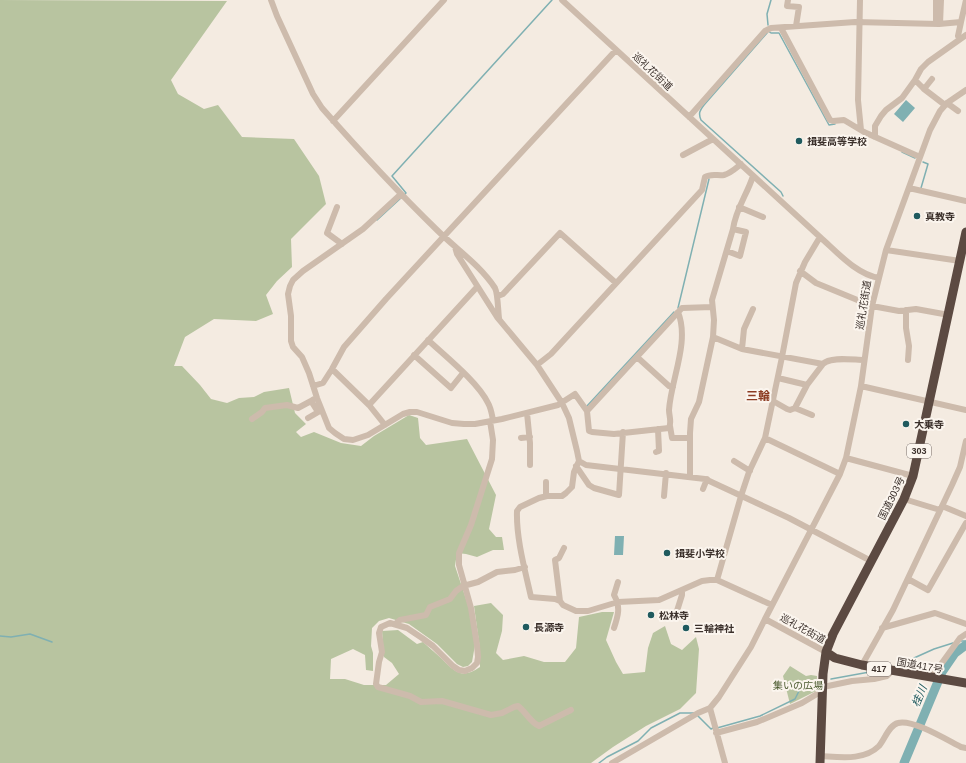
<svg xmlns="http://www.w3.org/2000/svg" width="966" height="763" font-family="Helvetica,'Noto Sans JP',sans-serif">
<rect width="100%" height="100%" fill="#f4ebe1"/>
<path fill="#b8c4a0" d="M0 0 227 1 171 80 178 94 204 109 218 105 242 137 294 139 319 176 326 204 291 239 292 267 277 281 266 295 273 314 256 321 214 319 185 337 174 366H182L200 385 211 399 227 403 239 398 254 397 264 392 289 388 295 413 306 424 296 432 301 437 314 432 341 443 361 446 374 436 409 415 418 418 420 438 426 445 467 439 496 495 489 529 496 537H502L504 550H493L477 557 466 554 457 553 455 566 469 608 475 645 472 662 468 666 463 667 457 664 437 644 409 624 389 618 379 621 372 628 371 646 373 653V671L366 670 365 655 353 649 331 659 330 679H345L364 685H386L399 674 392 663 384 657 382 631 398 630 417 644 423 642C429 648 436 653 442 659 456 673 462 679 480 667V649L474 606 491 603 503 615 502 631 496 653 503 660 524 656 544 662H565L576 648 579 617 602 612H614L606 640 616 662 623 674 645 672 648 648 653 633 665 626 671 644 682 650 696 637 699 649 696 693 680 709 646 726 613 747 591 763H0Z
M790 666 806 676 811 675 817 676 816 691 790 704 783 676Z"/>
<path fill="#7fb0b2" d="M906 100 915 108 903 122 894 114Z
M615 536H624L623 555H614Z"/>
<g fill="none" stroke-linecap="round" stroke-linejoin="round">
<path stroke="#7fb0b2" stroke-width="1.5" d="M768 25 767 14 771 0
M768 31 771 33H779L829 125 835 124
M767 33 704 105C700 110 698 113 701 120L781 192 783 196
M902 152 915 158
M921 188 928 164 923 162
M405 194 406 193 392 176 552 0
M377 220 402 197
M678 308 709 179
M587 406 674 312
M0 636 11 637 30 634 52 642
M961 641H966
M894 667 934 649 953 643
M831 679 875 671
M697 715 711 729 713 728
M717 728 760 716 795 699 802 685 811 682 816 684
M599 763 607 757 638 741 651 728 680 713H694"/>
<path stroke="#7fb0b2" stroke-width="9" d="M904 763 942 672 955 653 966 645"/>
<path stroke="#cdbbac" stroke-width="6" d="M271 0 277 16 313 94 322 108C359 150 397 191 437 230 456 249 480 265 495 288 498 294 498 311 499 318
M562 0 820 237C837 252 856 274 879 278
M788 0 787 6 799 7 796 26
M860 0 858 100 861 130
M936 24V0
M940 24 941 0
M781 28 830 120 833 121 844 120 864 132 920 157
M958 36 961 22
M915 80 921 69 928 62 966 35
M924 89 945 105
M947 103 958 111
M689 117 765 31 771 28 855 22 939 24 961 22 966 0
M333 121 444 0
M875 137V126L881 116 886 110 902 98 915 80 924 89 932 79
M683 155 713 139
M909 188 966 201
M401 194 363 229 303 271 293 280 290 286 288 294 291 316V341L293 347 302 357 309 373 317 398 329 428 335 433 344 439 353 440 368 435 403 414 410 412H417L452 423 464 424H475L502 419 558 405 575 394 587 411 589 431 592 432 614 434 669 428C672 422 669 416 669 410 671 379 690 342 678 312
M337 207 327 233 342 244
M739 207 763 217
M455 247 457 254 497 317 537 365 562 403 569 418 577 451 579 461 574 472 572 487 566 493 562 496H547L539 498 520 507 517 511C516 538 525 570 531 597L555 599 560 601 563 605 576 611H588L618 602 659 600 702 581 710 580H717L772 605
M886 250 960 261
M727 251 740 256 746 232 733 229
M800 271 816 283 872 306 899 311 916 309 949 315
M498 296 503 294 560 233 616 283
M906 310V328L909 346 908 360
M713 337 742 349 823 364 807 385 778 378
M428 340C445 356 478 382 488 403 491 408 492 415 493 420
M742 349 744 329 753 309
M414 355 451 388 463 373
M637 357 669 386 673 387
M823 364C830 356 854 360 864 360
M537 365 551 354 702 190 705 177C711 173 718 176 724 175 731 173 736 168 741 164
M332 369 369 405 385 425
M807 385 795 408 812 415
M313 386 323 383 332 369 344 347 386 299 616 50
M861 386 966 410
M314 399 311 401 318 412
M773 401 787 409 790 410 795 408
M369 405 477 287
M587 411 682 308 712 307
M527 413 530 443V465
M308 418 320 411
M252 419 262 412 265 408 287 405 298 408 311 401
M490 421 493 440 492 459 471 525 459 553V565L471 608 477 645 478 657 477 663 472 668 465 671 459 670 453 666 433 646 422 638 407 628 390 623 381 627 379 633 382 652 379 662 376 684 378 687 410 696 421 702 442 701 491 715 502 713 514 707 518 706C526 712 530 722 539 726L571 710
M670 426 672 438H690
M521 438 530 437
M765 438 840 474
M656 452 659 451 658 429
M846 458 913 476
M579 461 586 465 705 479 789 518 871 561
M734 461 750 471
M576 466 589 485 594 488 619 495 623 432
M690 476V433L691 419 699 402 713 337 714 320 712 300 733 229C736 208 747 195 753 176
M703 489 707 479
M546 496V482
M664 496 666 473
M904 499 940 510
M942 506 966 516
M908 579 928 590 966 523
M717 580 741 496 749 472 765 438 782 357 796 283 805 262 820 237
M560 601 555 560 559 558 564 548
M676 614 682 595V590
M395 624 400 620 426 615 430 607 450 599 456 591 463 586 478 582 497 572 515 570 525 567
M614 628C618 616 621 607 614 595L618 582
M882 628 935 613 966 624
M826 652 765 619 840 474 846 458 861 386 872 306 886 250 930 130 940 111 947 103 966 90
M862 665 893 610 952 485 960 467 966 441
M931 678 960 638 966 634
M710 708 725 763
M716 733 757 722 802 703 817 694 823 687 852 681 874 679 887 676 892 671
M820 756C840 757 864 761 879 746 885 739 889 725 898 723 913 719 947 740 961 747L966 748
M612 763 698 713 710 708 719 697 751 647 765 619"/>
<path stroke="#5c4a42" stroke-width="9" d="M826 652 835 658 862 665 966 683
M820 763 823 674 826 652 833 634 904 499 913 476 966 232"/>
</g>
<g fill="#1f5a5e" stroke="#fbf5ee" stroke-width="1.5">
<circle cx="799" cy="141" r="4"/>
<circle cx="917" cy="216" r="4"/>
<circle cx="906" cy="424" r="4"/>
<circle cx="667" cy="553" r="4"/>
<circle cx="651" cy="615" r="4"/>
<circle cx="526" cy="627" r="4"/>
<circle cx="686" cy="628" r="4"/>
</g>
<g text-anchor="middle" stroke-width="4" stroke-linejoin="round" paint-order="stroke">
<g fill="#fbf5ee" stroke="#756b66" stroke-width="1">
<rect x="907" y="444" width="24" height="14" rx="3"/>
<rect x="867" y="662" width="24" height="14" rx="3"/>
</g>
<g font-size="9" font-weight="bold" fill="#3b302b">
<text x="919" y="454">303</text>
<text x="879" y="672">417</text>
</g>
<g font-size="10" fill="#3b302b" stroke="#fbf5ee">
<text transform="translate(653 71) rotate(43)" y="4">巡礼花街道</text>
<text transform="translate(863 305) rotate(-81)" y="4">巡礼花街道</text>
<text transform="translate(891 498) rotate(-64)" y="4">国道303号</text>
<text transform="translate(803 628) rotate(29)" y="4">巡礼花街道</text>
<text transform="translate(920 665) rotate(10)" y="4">国道417号</text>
</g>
<g font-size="10" font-weight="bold" fill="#3b302b" stroke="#fbf5ee" text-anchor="start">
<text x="807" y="145">揖斐高等学校</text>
<text x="925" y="220">真教寺</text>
<text x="914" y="428">大乗寺</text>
<text x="675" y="557">揖斐小学校</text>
<text x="659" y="619">松林寺</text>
<text x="534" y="631">長源寺</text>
<text x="694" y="632">三輪神社</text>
</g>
<g font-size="10" fill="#4a5a2e" stroke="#fbf5ee">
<text x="798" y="689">集いの広場</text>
</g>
<g font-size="11" font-style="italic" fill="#1f5a5e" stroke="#fbf5ee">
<text transform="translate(919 696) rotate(-67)" y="4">桂川</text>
</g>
<g font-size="12" font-weight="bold" fill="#8c3b22" stroke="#fbf5ee">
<text x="758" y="400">三輪</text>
</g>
</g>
</svg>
